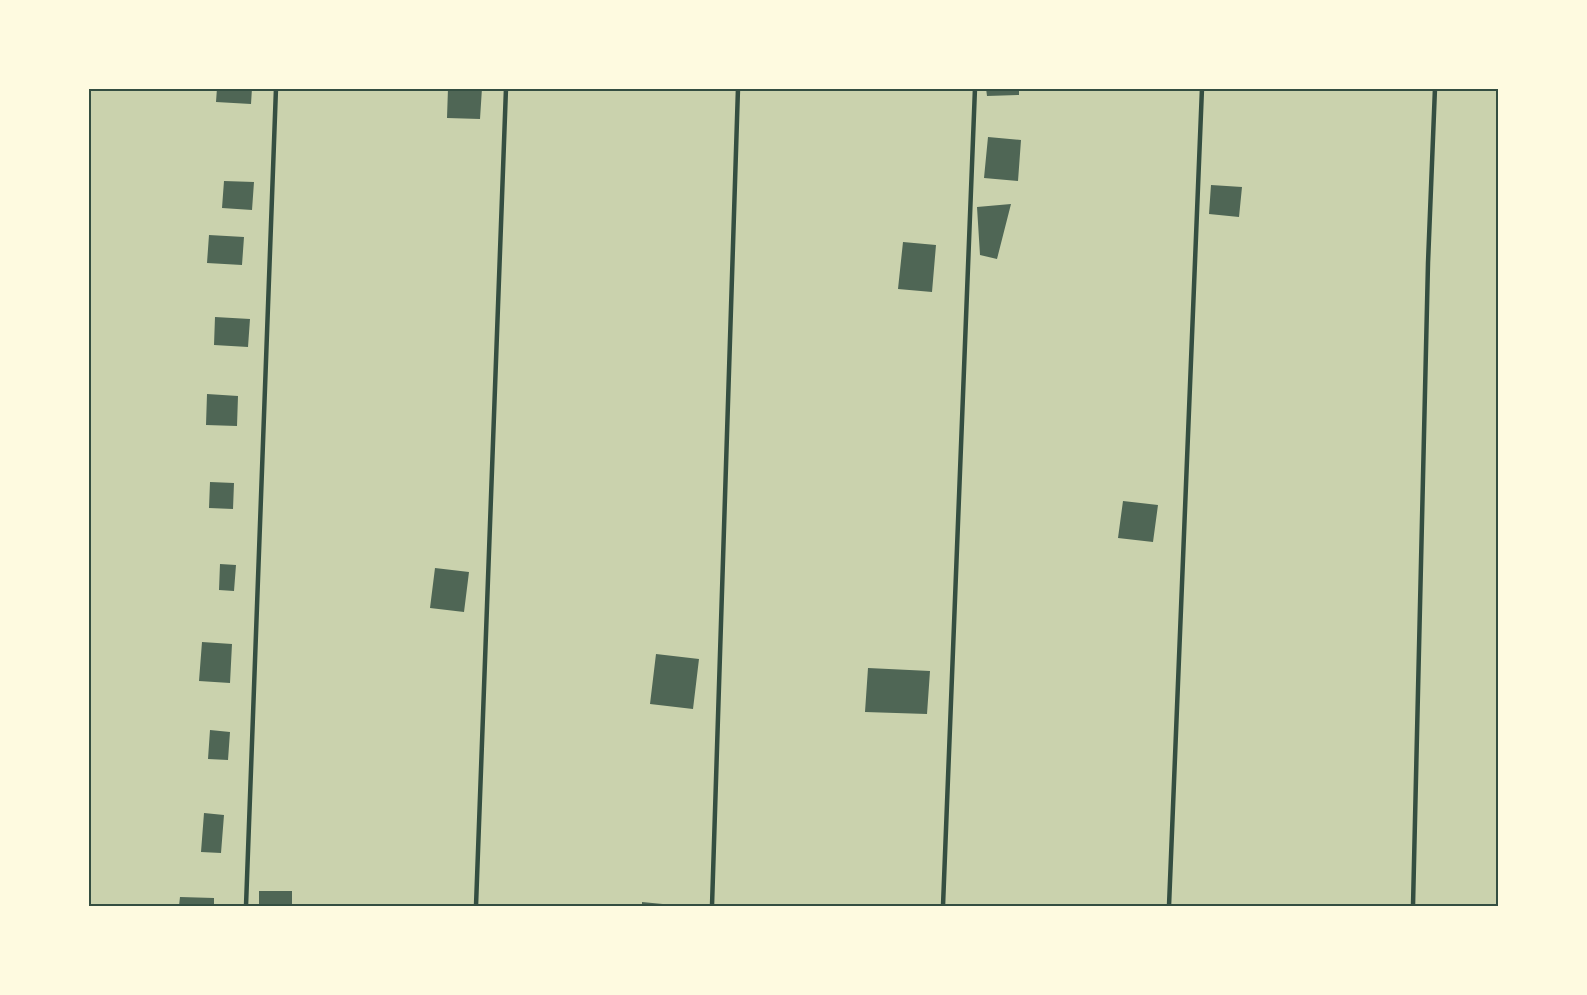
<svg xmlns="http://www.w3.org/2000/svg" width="1587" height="995" font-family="Arial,sans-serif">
<rect width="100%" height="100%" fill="#e9edc9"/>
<path fill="#cad2ad" d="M89 89H1498V906H89Z"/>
<path fill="#4f6655" d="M217 88H252L251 104 216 102Z
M448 88H482L480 119 447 118Z
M986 88H1019V95L987 96Z
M988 137 1021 140 1018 181 984 178Z
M224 181 254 182 252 210 222 208Z
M1211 185 1242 187 1239 217 1209 214Z
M1011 204 997 259 980 255 977 207Z
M209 235 244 237 242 265 207 263Z
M903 242 936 245 932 292 898 289Z
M215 317 250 319 248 347 214 345Z
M207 394 238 396 237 426 206 425Z
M210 482 234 483 233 509 209 508Z
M1123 501 1158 505 1153 542 1118 538Z
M220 564 236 565 234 591 219 590Z
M435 568 469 572 464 612 430 608Z
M202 642 232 644 230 683 199 681Z
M656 654 699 659 693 709 650 704Z
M868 668 930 671 927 714 865 712Z
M210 730 230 732 228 760 208 759Z
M204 813 224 815 221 853 201 852Z
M259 891H292V906H259Z
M180 897 214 898V906H179Z
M642 902 673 905V906H642Z"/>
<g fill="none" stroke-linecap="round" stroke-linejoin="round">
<path stroke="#344e41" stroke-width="4.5" d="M246 906 276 88
M476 906 506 88
M712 906 738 88
M943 906 975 88
M1169 906 1202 88
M1413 906 1428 263 1435 88"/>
</g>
<rect width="1587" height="995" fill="none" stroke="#fefae0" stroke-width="180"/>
<rect x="90" y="90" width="1407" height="815" fill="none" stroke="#344e41" stroke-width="2"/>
</svg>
